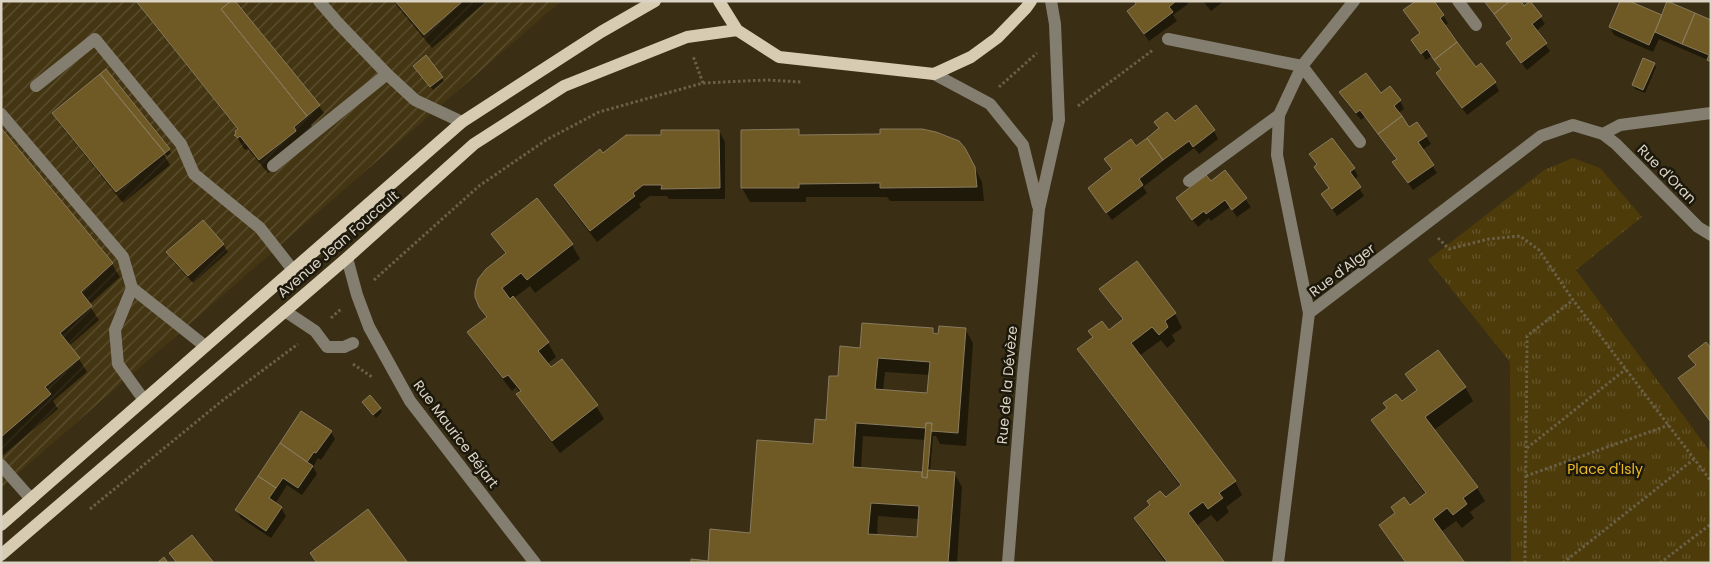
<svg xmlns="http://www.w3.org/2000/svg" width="1712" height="564" font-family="Poppins,sans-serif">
<defs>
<pattern id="industrial-furrows" width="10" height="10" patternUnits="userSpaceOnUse" patternTransform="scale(1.25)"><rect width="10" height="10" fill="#443613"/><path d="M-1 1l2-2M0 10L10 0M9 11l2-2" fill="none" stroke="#5e5234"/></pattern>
<pattern id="grass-tufts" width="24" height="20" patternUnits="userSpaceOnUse" patternTransform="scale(1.25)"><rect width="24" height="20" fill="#4d3b0a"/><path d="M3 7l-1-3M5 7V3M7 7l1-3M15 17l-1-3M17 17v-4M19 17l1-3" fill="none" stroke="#66562c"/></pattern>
</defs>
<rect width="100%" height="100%" fill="#3a2f14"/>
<path fill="url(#industrial-furrows)" d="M1 1H561L1 488Z"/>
<path fill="url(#grass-tufts)" d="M1573 158 1600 168 1642 217 1576 270 1711 453V563H1511L1510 362 1428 260 1544 170Z"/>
<path fill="#0007" fill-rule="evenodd" d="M138 1H233L319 106 324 113 311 125 314 130 303 145 268 173 248 149 246 150 244 149 236 135 238 130 145 13Z
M393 1H487L432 48Z
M1137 1H1186L1188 4 1173 15 1177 21 1149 41 1133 19Z
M1203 1H1224L1211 11Z
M1484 1H1519L1524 8 1540 17 1545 24 1536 31 1550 51 1527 70 1512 51 1513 39Z
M1443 15 1448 23 1444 26 1476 68 1495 83 1499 91 1467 115 1438 74 1442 70 1432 56 1426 60 1412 40Z
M1662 17 1711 21V65L1708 60 1659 39 1653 52 1614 35 1610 27Z
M1654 64 1656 67 1645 93 1635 89 1633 85Z
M414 67 442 78 444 81 433 90Z
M1380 95 1400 101 1404 109 1398 113 1409 129 1426 136 1431 144 1422 150 1437 173 1413 190 1398 170V160L1366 116 1361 120 1345 100Z
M54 113 169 149 171 153 167 156 164 152 163 153 170 165 123 203 60 124Z
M1156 122 1175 123 1214 131 1218 139 1199 154 1194 148 1143 187 1147 193 1112 220 1089 189 1113 170 1136 148 1160 130Z
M1 130 112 264 120 277 89 305 99 320 69 346 79 359 87 372 53 401 58 409 2 456Z
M719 131 725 142V199H669L667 196H650L639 204 641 207 597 242 562 197 555 186 603 155 663 136Z
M798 131 801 136 972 163 982 182 984 201H890L887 197H806V202H750L742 188Z
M1332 140 1354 169 1358 176 1354 180 1364 196 1337 216 1323 195 1330 189 1311 154Z
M1225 172 1251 207 1237 217 1230 207 1211 221 1209 218 1198 227 1182 206Z
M537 200 572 245 580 259 535 293 530 286 514 298 548 343 556 357 547 364 551 369 596 406 604 419 560 453 526 408 518 395 520 393 516 387 512 391 477 346 469 332 487 318 480 306 506 255 493 234Z
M223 244 228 252 193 283 172 260 168 253Z
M1136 263 1175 314 1182 328 1172 335 1175 341 1167 348 1161 340 1139 356 1235 481 1242 495 1226 507 1229 512 1217 522 1211 515 1196 526 1224 563H1166L1143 532 1135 519 1181 487 1087 363 1079 349 1094 338 1090 332 1108 331 1122 320 1101 289Z
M932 329 935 335 965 329 973 343 966 446 940 444 936 436H933L930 471 954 473 962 487 957 563H709L751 534 814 446 827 421 839 377 861 349ZM885 372 930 375 928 395 883 391ZM863 436 926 440 923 476 921 473 861 469ZM878 516 919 519 918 539 877 536Z
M1711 350V423L1680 379 1696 366 1690 356Z
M1407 375 1465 387 1473 401 1434 430 1477 488 1485 501 1470 512 1474 518 1462 528 1456 521 1441 532 1464 563H1405L1380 526 1426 495 1381 434 1373 420 1417 391Z
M366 405 380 409 382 412 376 418Z
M331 432 335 439 321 460 318 458 313 467 317 474 302 495 287 485 275 504 281 508 286 516 271 538 241 518 236 510Z"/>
<path fill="#6f5a25" stroke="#887b5e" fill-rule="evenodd" d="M136 1H231L221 9 307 116 294 127 296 131 259 160 240 136 238 138 234 135 236 134 235 131 238 129Z
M231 1H235L320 105 307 116 221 9Z
M395 1H463L424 35Z
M1176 1 1169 7 1173 12 1144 34 1127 11 1136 4 1135 1Z
M1416 1H1434L1444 15 1440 18 1457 42 1434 60 1427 49 1421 54 1411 40 1420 33 1403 10Z
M1484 1H1510L1494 14Z
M1510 1H1521L1524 6 1530 1 1542 16 1532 24 1547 43 1521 63 1506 43 1512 39 1494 14Z
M1620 1H1629L1662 15 1649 45 1609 27Z
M1667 1 1695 13 1682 44 1655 32Z
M1695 13 1711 20V62L1707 60 1709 55 1682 44Z
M1457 42 1476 67 1481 63 1496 82 1462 108 1436 73 1441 69 1434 60Z
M426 55 443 77 430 87 413 66Z
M1643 58 1655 63 1643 90 1632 85Z
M106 69 170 149 165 153 100 74Z
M1366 73 1381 93 1390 86 1401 100 1394 106 1402 116 1378 134 1360 110 1356 113 1339 92Z
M100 74 165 153 116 192 52 113Z
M1196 105 1215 130 1193 147 1189 141 1163 160 1147 138 1159 128 1154 122 1167 112 1175 121Z
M1402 116 1409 127 1417 122 1427 136 1418 142 1434 165 1408 183 1392 162 1397 159 1378 134Z
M1 128 113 263 81 292 92 306 60 333 80 358 45 387 51 394 1 437Z
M799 129V135L880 134V129H922L936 132 959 141 965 148 975 167 977 187 880 188V183L799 184V188H741V130Z
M661 130H719L720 188 661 189 662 185H643L633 193 635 196 590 231 554 185 600 149 603 153 626 135H661Z
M1147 138 1163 160 1139 179 1143 185 1106 213 1088 188 1112 169 1104 159 1131 139 1136 146Z
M1332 138 1355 168 1350 172 1361 187 1332 209 1321 194 1329 188 1314 167 1317 164 1309 154Z
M1225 170 1247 198 1232 210 1225 200 1206 214 1204 211 1192 220 1176 198 1206 175 1211 181Z
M537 198 573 244 527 280 521 273 502 288 510 299 513 296 549 342 538 351 551 367 562 359 598 405 552 441 516 394 521 391 508 375 503 378 467 332 487 317 479 307 475 297V291L478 279 486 269 506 253 491 234Z
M203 220 224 244 188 276 166 252Z
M1137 261 1176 313 1165 321 1168 327 1159 335 1152 327 1131 343 1236 481 1219 493 1223 498 1208 509 1203 502 1188 513 1225 563H1168L1134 518 1150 505 1147 501 1160 491 1166 497 1181 485 1077 349 1093 337 1088 331 1102 321 1109 330 1123 319 1099 289Z
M862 323 933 328V333L938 334 939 326 966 328 958 433 931 431 932 423H926L925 428 856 423 853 467 922 472V477L927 478 928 470 955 472 948 563H708L710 529 750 533 757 440 813 444 815 419 826 420 829 376H838L840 346 860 348ZM878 358 930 362 927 393 875 389ZM871 503 919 506 917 537 868 534Z
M1706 342 1711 348 1710 421 1678 378 1696 365 1688 356Z
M1438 350 1466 387 1425 417 1478 487 1463 498 1467 504 1453 515 1447 508 1433 519 1465 563H1406L1379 525 1395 513 1391 507 1404 497 1410 505 1426 493 1371 420 1387 408 1383 403 1396 394 1402 401 1417 390 1405 374Z
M370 395 381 408 373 415 362 402Z
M301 411 332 431 316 453 314 452 307 462 280 443Z
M926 423H932L927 478 922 477Z
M280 443 313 466 298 488 283 478 276 488 258 476Z
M258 476 276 488 269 498 282 507 266 531 235 510Z
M368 509 408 563H317L310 553Z
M192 535 214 563H177L169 553Z
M164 557 168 563H157Z
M691 559 708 561V563H691Z"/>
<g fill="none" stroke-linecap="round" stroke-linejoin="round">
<path stroke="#6b6149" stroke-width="3" stroke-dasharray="2.5 2.5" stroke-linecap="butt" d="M703 83 766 80 802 82
M999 87 1037 53
M1078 106 1153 50
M1438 238 1449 249 1489 239 1520 236 1539 250 1573 300 1711 481
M374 280 479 186 546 140 599 112 703 83 693 56
M331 318 341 309
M353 364 372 377
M1527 448 1626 369
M1526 476 1669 425
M90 509 223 400 298 344
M1525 563 1527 336 1573 300
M1563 563 1694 459
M1660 563 1711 524"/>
<path stroke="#847e71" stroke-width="12" d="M319 1 338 23 387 74 415 100 462 122
M1458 1 1476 25
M1168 39 1302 66 1360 142
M934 74 990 104 1023 145 1038 206
M36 86 95 39 181 144 194 174 260 228 293 270
M1 114 123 257 132 288 205 346
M1603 134 1620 125 1711 113
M273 166 387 74
M1189 181 1279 115
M347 258 357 295 369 327 410 401 535 563
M132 288 115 330 118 364 144 400
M285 311 315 331 327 347H344L353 343
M1309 313 1277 155 1279 115 1302 66 1354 1
M1 465 31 499
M1008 563 1023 374 1039 209 1059 120 1055 24 1051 1
M1278 563 1309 313 1541 136 1573 125 1603 134 1616 144 1698 227 1711 235"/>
<path stroke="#d7ccb1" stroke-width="12" d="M719 1 737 30 779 57 934 74 971 57 997 38 1026 8 1031 1
M1 525 462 122 601 32 655 1
M1 555 347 258 474 144 564 86 687 37 737 30"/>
</g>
<g text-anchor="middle" stroke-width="5" stroke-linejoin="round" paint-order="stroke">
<g font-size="14" fill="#dbd4c5" stroke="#1d180c">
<text transform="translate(1667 174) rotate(45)" y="5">Rue d'Oran</text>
<text transform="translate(338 244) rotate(-41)" y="5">Avenue Jean Foucault</text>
<text transform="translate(1342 270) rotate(-37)" y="5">Rue d'Alger</text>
<text transform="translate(1007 385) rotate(-85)" y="5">Rue de la Dévèze</text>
<text transform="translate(456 434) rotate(53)" y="5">Rue Maurice Béjart</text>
</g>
<g font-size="14" fill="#eab825" stroke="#1d180c">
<text x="1605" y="474">Place d'Isly</text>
</g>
</g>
<rect width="1712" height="564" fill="none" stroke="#dbd4c5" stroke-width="5"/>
</svg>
